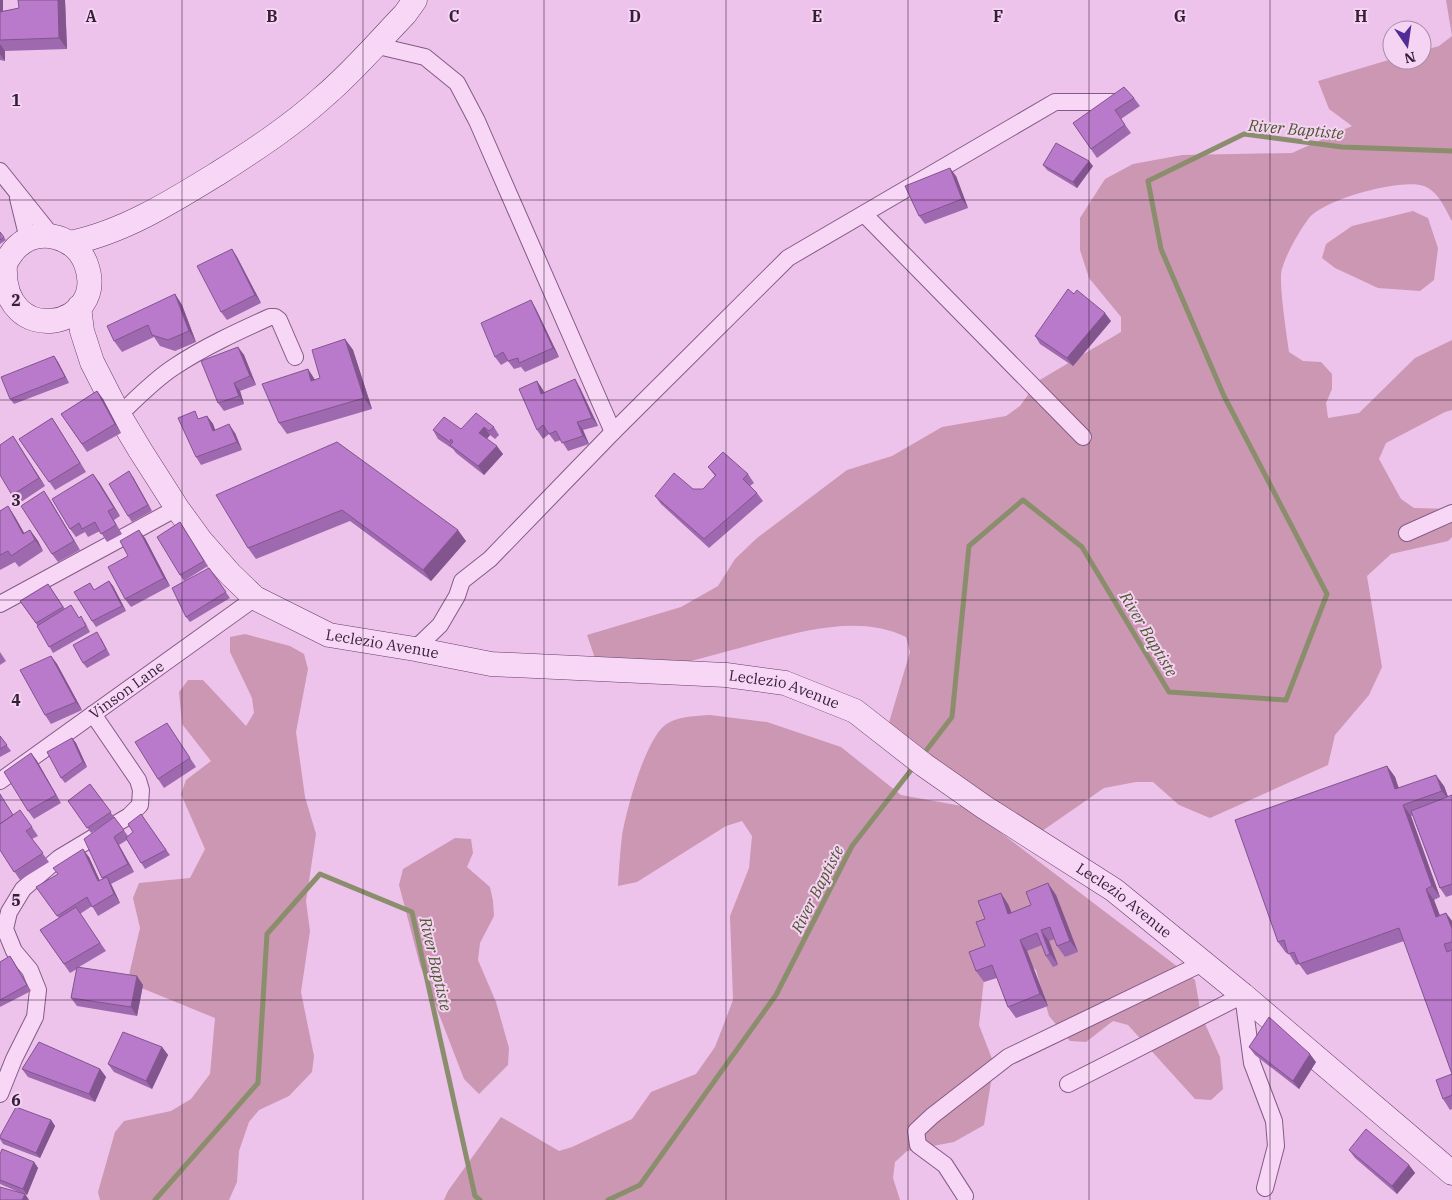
<svg xmlns="http://www.w3.org/2000/svg" width="1452" height="1200" font-family="'IBM Plex Serif',serif">
<rect width="100%" height="100%" fill="#edc3eb"/>
<path fill="#cb97b2" d="M1446 0H1452V221C1445 209 1439 192 1424 186 1402 178 1324 199 1309 218 1300 230 1286 254 1282 269 1278 280 1287 337 1289 352L1303 361 1321 362 1332 374V389L1326 403 1328 418 1359 413 1415 358 1452 340V410L1445 412 1386 443 1379 459 1401 499 1414 508 1452 509V537L1448 541 1391 554 1367 576 1382 667 1369 695 1335 735 1328 765 1210 818 1179 805 1153 782H1136L1104 788 1032 838 888 726 910 652 906 637C854 611 785 636 732 650 695 660 658 670 621 679L597 664 587 635 681 607 718 586 735 559 757 538 847 470 892 456 942 427 1006 416 1020 406 1038 381 1121 332V317L1089 278 1080 250V218L1105 179 1133 164 1182 155 1292 153 1352 126 1329 109 1318 81 1392 59 1422 60V51L1439 46 1452 36Z
M1413 211 1428 218 1438 248 1434 280 1420 291 1378 288 1335 268 1322 258 1326 244 1352 226Z
M245 634 290 646 304 654 308 669 296 732 305 797 316 834 306 901 310 931 301 992 314 1056 312 1072 289 1096 259 1110 249 1122 239 1151 237 1182 229 1200H100L98 1192 115 1132 124 1121 171 1111 191 1099 210 1074 215 1018 139 987 129 975 140 928 133 898 139 883 190 878 205 849 181 794 186 780 211 761 182 724 179 692 188 680H203L246 726 254 713 252 698 230 652V637Z
M710 715 767 722 841 747 901 795 967 807 1195 980 1201 1015 1220 1057 1223 1089 1211 1100 1195 1099 1128 1025 1113 1021 1086 1042 1070 1041 1049 1016 1036 970 1023 959 984 979 979 1025 994 1064 984 1125 954 1142 907 1151 895 1162 893 1178 900 1200H444L448 1191 501 1117 559 1151 572 1147 632 1119 651 1092 696 1074 715 1047 733 1000 730 916 749 868 752 836 742 821 726 826 637 882 618 886C619 869 620 852 622 836 626 811 646 735 668 723 680 716 696 716 710 715Z
M455 838 471 839 473 853 467 867 490 887 493 901 494 916 480 943 478 960 496 1002 509 1048 508 1065 479 1094 464 1079 420 965 399 885 403 869Z"/>
<g fill="none" stroke-linecap="round" stroke-linejoin="round">
<path stroke="#8b8e6c" stroke-width="5" d="M922 756 952 717 969 546 1023 500 1082 547 1169 692 1286 700 1327 594 1224 396 1161 249 1148 181 1244 134 1342 147 1452 151
M155 1200 258 1083 267 934 320 874 412 912 475 1196 480 1200
M608 1200 640 1185 776 995 852 846 915 765"/>
<g stroke="#835a87" stroke-width="18">
<g id="street">
<path d="M374 45 425 57 457 83 477 121 613 432"/>
<path d="M0 171 52 236"/>
<path d="M18 198 28 239"/>
<path d="M864 214 1083 437"/>
<path d="M119 415C137 398 154 380 174 367 204 347 237 332 270 317H275L279 320 295 357"/>
<path d="M1407 533 1452 513"/>
<path d="M0 604 177 508"/>
<path d="M415 649 440 625 457 596 462 581 490 559 613 432 788 258 1055 102H1117"/>
<path id="s1" d="M0 781 255 598"/>
<path d="M1068 1084 1243 995 1252 1063 1274 1121 1276 1146 1265 1188"/>
<path d="M0 1094 14 1059 35 1017 38 990 30 970 14 951 5 929 9 912 23 889 59 858 129 816 140 805 141 790 138 780 93 714"/>
<path d="M965 1196 945 1165 918 1145 916 1131 932 1116 1008 1057 1203 963"/>
</g>
</g>
<g stroke="#633e69" stroke-width="25">
<g id="secondary">
<path d="M70 243C124 232 173 201 220 172 256 149 291 126 322 98 352 73 378 42 405 14L415 0"/>
<path d="M0 271C6 263 10 253 18 246 40 226 76 237 86 264 110 329 0 350 5 265"/>
<path id="s2" d="M79 307 82 331 92 362 119 415 140 450 177 508 201 541 230 574 255 598 329 635 415 649 491 664 726 675 785 683 855 711 924 765 984 807 1114 890 1243 995 1452 1173"/>
</g>
</g>
<use href="#street" stroke="#f8d7f6" stroke-width="16"/>
<use href="#secondary" stroke="#f8d7f6" stroke-width="24"/>
</g>
<path fill="#9f69af" d="M0 0H3V11L65 0 67 49 5 51V61L0 60Z
M1134 98 1140 106 1121 119 1131 133 1097 158 1073 123Z
M1043 165 1093 166 1077 188 1047 170Z
M956 176 968 208 925 224 919 216Z
M0 232 6 240 0 244Z
M232 249 237 257 261 303 227 320 221 312Z
M175 294 182 305 196 342 175 351 160 346 154 337 122 352 114 341Z
M531 300 536 309 559 357 525 372 521 367 514 369 508 361 501 365 495 357Z
M1111 321 1073 366 1040 344 1035 336Z
M345 339 353 350 372 409 287 434 279 423 308 369 315 380 320 378Z
M238 347 244 355 256 385 240 391 244 404 224 411 218 403Z
M54 356 58 362 69 383 14 404 10 399Z
M575 379 580 388 598 426 583 430 589 444 568 451 561 440 555 442 549 434 543 439 537 430V381L543 390 544 393Z
M97 391 103 399 121 433 87 452 61 414Z
M207 416 213 424 215 430 235 433 242 450 201 465 196 457 200 419Z
M52 418 86 472 55 490 19 439Z
M494 427 499 435 495 439 490 435 487 439 503 454 484 475 456 453 453 449 438 439 433 430Z
M13 436 45 486 18 504 12 495Z
M337 442 466 541 431 581 350 521 256 559 248 548Z
M708 467 748 474 754 483 750 486 757 493 763 501 709 548 661 504 655 496 693 489H703L715 476Z
M133 477 152 511 132 522 128 516Z
M99 482 120 516 114 520 122 534 107 542 100 531 88 537 85 532 76 537 70 529Z
M50 500 80 550 58 562 52 554Z
M8 506 15 517 24 533 30 530 38 541 43 551 19 567 15 562 0 570V511Z
M180 522 208 566 184 581 180 575Z
M145 538 170 586 131 607 125 599 128 556Z
M209 568 230 598 190 622 186 617Z
M109 581 113 586 126 611 96 627 92 621 94 590Z
M48 584 65 609 85 622 90 632 53 653 37 625 20 601Z
M101 638 110 655 87 668 83 663Z
M0 652 6 661 0 665Z
M51 656 57 664 82 710 51 724 45 715Z
M167 723 196 767 164 788 158 779Z
M0 736 11 751 0 757Z
M72 738 76 743 87 767 65 783 61 778Z
M31 753 37 761 61 803 34 819 28 811Z
M1387 766 1395 777 1398 788 1444 786 1448 797 1452 796V895L1446 897 1440 888 1413 815 1411 816 1440 897 1434 900 1440 915 1446 913 1452 921V1109L1450 1110 1443 1099 1452 1074 1404 941 1307 975 1299 964 1296 965 1288 952 1286 953 1278 942Z
M90 784 128 836 133 832 141 814 170 855 145 869 127 840 119 845 134 872 111 884 120 903 98 916 92 906 80 914 106 951 79 967 143 985 137 1016 77 1006 71 998 77 969 70 973 40 930 59 918 36 887 89 857 100 881 103 879 102 878 99 828 91 833 68 801Z
M13 814 32 827 38 836 32 839 49 862 20 880 0 850Z
M1056 895 1078 952 1065 957 1057 946 1055 939 1049 941 1058 965 1053 967 1046 956 1042 945 1027 951 1048 1006 1016 1018 1008 1007 997 978 984 982 976 971 985 946V919L1008 904 1012 913Z
M10 956 31 991 0 1007V962Z
M162 1047 168 1055 152 1089 114 1072 108 1064Z
M1249 1047 1316 1062 1299 1089 1255 1055Z
M22 1069H100L106 1077 95 1102 28 1077Z
M51 1120 55 1126 40 1158 3 1144 0 1139V1136Z
M1349 1150 1409 1165 1415 1173 1397 1194 1355 1158Z
M0 1154 34 1162 38 1168 27 1195 25 1194 29 1200 21 1193 0 1184Z"/>
<path fill="#82558e" d="M0 0H3V24L0 19Z
M58 0H65L67 49 59 38Z
M0 44 5 51V61L0 54Z
M1089 161 1093 166 1077 188 1073 182Z
M950 168 956 176 968 208 962 199Z
M232 249 237 257 261 303 255 295Z
M175 294 182 305 196 342 189 331Z
M531 300 536 309 559 357 553 348Z
M1105 313 1111 321 1073 366 1067 358Z
M345 339 353 350 372 409 364 398Z
M238 347 244 355 256 385 250 376Z
M54 356 58 362 69 383 65 377Z
M308 369 315 380 311 381Z
M575 379 580 388 598 426 592 418Z
M537 381 543 390 547 402 541 394Z
M234 383 240 391 244 404 239 396Z
M97 391 103 399 121 433 115 424Z
M207 416 213 424 219 440 213 431Z
M52 418 58 427 86 472 80 463Z
M577 422 583 430 589 444 583 436Z
M229 424 235 433 242 450 237 442Z
M484 427 490 435 484 442 479 433Z
M13 436 19 445 45 486 39 478Z
M497 446 503 454 484 475 478 466Z
M129 471 133 477 152 511 148 505Z
M93 474 99 482 120 516 114 508Z
M44 491 50 500 80 550 74 541Z
M8 506 15 517 31 545 23 534Z
M30 530 38 541 43 551 35 540Z
M139 530 145 538 170 586 164 578Z
M458 530 466 541 431 581 423 570Z
M109 581 113 586 126 611 122 606Z
M51 656 57 664 82 710 76 702Z
M72 738 76 743 87 767 83 762Z
M31 753 37 761 61 803 56 795Z
M1387 766 1395 777 1403 800 1395 789Z
M1436 775 1444 786 1450 802 1442 791Z
M1403 805 1411 816 1440 897 1432 886Z
M114 837 119 845 134 872 128 864Z
M83 849 89 857 104 890 98 881Z
M107 877 112 886 120 903 114 894Z
M1048 883 1056 895 1078 952 1070 941Z
M1426 889 1434 900 1444 928 1436 917Z
M1001 893 1008 904 1016 925 1008 914Z
M1446 913 1452 921V929Z
M1041 930 1049 941 1058 965 1050 954Z
M1020 940 1027 951 1048 1006 1040 994Z
M10 956 14 962 31 991 27 985Z
M137 976 143 985 137 1016 131 1007Z
M162 1047 168 1055 152 1089 146 1081Z
M1310 1054 1316 1062 1299 1089 1293 1081Z
M100 1069 106 1077 95 1102 89 1094Z
M51 1120 55 1126 40 1158 36 1153Z
M34 1162 38 1168 27 1195 23 1189Z
M1409 1165 1415 1173 1397 1194 1392 1186Z
M25 1194 29 1200H22Z"/>
<path fill="#b97acb" stroke="#82558e" d="M18 0H58L59 38 0 40V12L19 8Z
M1124 87 1134 98 1115 110 1125 125 1091 149 1073 123Z
M1056 143 1089 161 1073 182 1043 165Z
M950 168 962 199 919 216 905 186Z
M0 232 4 237 0 240Z
M232 249 255 295 221 312 197 266Z
M1068 289 1074 294 1077 290 1105 313 1067 358 1035 336Z
M175 294 189 331 168 340 152 335 148 325 114 341 107 326Z
M531 300 553 348 519 363 518 358 508 361 503 352 495 357 481 323Z
M345 339 364 398 279 423 262 384 308 369 311 381 320 378 312 350Z
M238 347 250 376 234 383 239 396 218 403 201 361Z
M54 356 65 377 10 399 1 377Z
M575 379 592 418 577 422 583 436 562 443 556 431 549 434 543 425 537 430 519 389 537 381 541 394Z
M97 391 115 424 82 444 61 414Z
M195 411 198 419 207 416 213 431 229 424 237 442 196 457 178 418Z
M476 413 494 427 489 431 484 427 479 433 497 446 478 466 450 445 453 442 451 439 450 442 433 430 444 417 461 429Z
M52 418 80 463 49 482 19 439Z
M13 436 39 478 12 495 0 475V445Z
M337 442 458 530 423 570 342 510 248 548 216 495Z
M723 452 748 474 743 479 757 493 704 539 655 496 674 473 693 489H703L716 475 708 467Z
M129 471 148 505 128 516 109 484Z
M93 474 114 508 108 511 116 525 101 534 95 522 82 529 79 523 70 529 52 499Z
M44 491 74 541 52 554 21 506Z
M8 506 23 534 30 530 35 540 11 556 8 551 0 555V511Z
M180 522 204 561 180 575 157 537Z
M139 530 164 578 125 599 108 567 128 556 120 541Z
M209 568 226 592 186 617 172 588Z
M109 581 122 606 92 621 74 592 90 583 94 590Z
M48 584 63 607 36 623 20 601Z
M71 605 79 618 81 616 86 626 49 647 37 626Z
M97 632 106 649 83 663 73 645Z
M51 656 76 702 45 715 20 670Z
M167 723 190 758 158 779 135 742Z
M0 736 7 745 0 749Z
M72 738 83 762 61 778 47 752Z
M31 753 56 795 28 811 4 772Z
M1387 766 1395 789 1436 775 1442 791 1403 805 1432 886 1426 889 1436 917 1446 913 1452 929V942L1444 944 1447 952 1452 950V1095L1443 1099 1436 1080 1452 1074 1399 928 1299 964 1294 952 1288 954 1284 940 1278 942 1235 820Z
M90 784 111 812 87 828 68 801Z
M0 794 13 815 0 824Z
M1452 795V884L1440 888 1411 811Z
M20 810 32 827 26 831 43 853 14 872 0 850V824Z
M141 814 166 850 141 863 126 838 133 832 128 824Z
M114 817 124 830 114 837 128 864 102 878 84 839Z
M83 849 98 881 107 877 114 894 92 907 87 897 57 916 36 887 58 874 53 868Z
M1048 883 1070 941 1057 946 1050 927 1041 930 1050 954 1046 956 1037 933 1020 940 1040 994 1008 1007 992 965 976 971 969 952 985 946 976 922 985 919 978 901 1001 893 1008 914 1031 905 1026 892Z
M76 907 100 943 64 964 40 930Z
M10 956 27 985 0 1000V962Z
M77 967 137 976 131 1007 71 998Z
M1269 1017 1310 1054 1293 1081 1249 1047Z
M123 1032 162 1047 146 1081 108 1064Z
M39 1042 100 1069 89 1094 22 1069Z
M16 1107 51 1120 36 1153 0 1138V1136Z
M1366 1129 1409 1165 1392 1186 1349 1150Z
M2 1149 34 1162 23 1189 0 1180V1154Z
M0 1187 25 1194 22 1200H0Z"/>
<path fill="none" stroke="#341e38" stroke-width="1" stroke-opacity="0.55" d="M182 0V1200M363 0V1200M544 0V1200M726 0V1200M908 0V1200M1089 0V1200M1270 0V1200M0 200H1452M0 400H1452M0 600H1452M0 800H1452M0 1000H1452"/>
<g text-anchor="middle" stroke-width="4" stroke-linejoin="round" paint-order="stroke">
<g font-size="15" fill="#341e38" stroke="#f5d3f2">
<text dy="5" stroke="none"><textPath href="#s2" startOffset="482">Leclezio Avenue</textPath></text>
<text dy="5" stroke="none"><textPath href="#s1" startOffset="156">Vinson Lane</textPath></text>
<text dy="5" stroke="none"><textPath href="#s2" startOffset="888">Leclezio Avenue</textPath></text>
<text dy="5" stroke="none"><textPath href="#s2" startOffset="1292">Leclezio Avenue</textPath></text>
</g>
<g font-size="16" font-style="italic" fill="#4b572e" stroke="#f5d3f2">
<text transform="translate(1296 129) rotate(5)" y="6">River Baptiste</text>
<text transform="translate(1149 634) rotate(59)" y="6">River Baptiste</text>
<text transform="translate(817 889) rotate(-63)" y="6">River Baptiste</text>
<text transform="translate(436 964) rotate(77)" y="6">River Baptiste</text>
</g>
</g>
<g font-size="16" text-anchor="middle" font-weight="bold" fill="#341e38" stroke="#f5d3f2" stroke-width="4" stroke-linejoin="round" paint-order="stroke">
<text x="91" y="22">A</text>
<text x="272" y="22">B</text>
<text x="454" y="22">C</text>
<text x="635" y="22">D</text>
<text x="817" y="22">E</text>
<text x="998" y="22">F</text>
<text x="1180" y="22">G</text>
<text x="1361" y="22">H</text>
<text x="16" y="106">1</text>
<text x="16" y="306">2</text>
<text x="16" y="506">3</text>
<text x="16" y="706">4</text>
<text x="16" y="906">5</text>
<text x="16" y="1106">6</text>
</g>
<g transform="translate(1407 45) rotate(167)"><circle r="24" fill="#f5d3f2" stroke="#a88ba8"/>
<path d="M0-4L9 19L0 12L-9 19Z" fill="#512b96"/>
<text y="-8" font-size="14" font-weight="bold" text-anchor="middle" fill="#341e38">N</text>
</g>
</svg>
